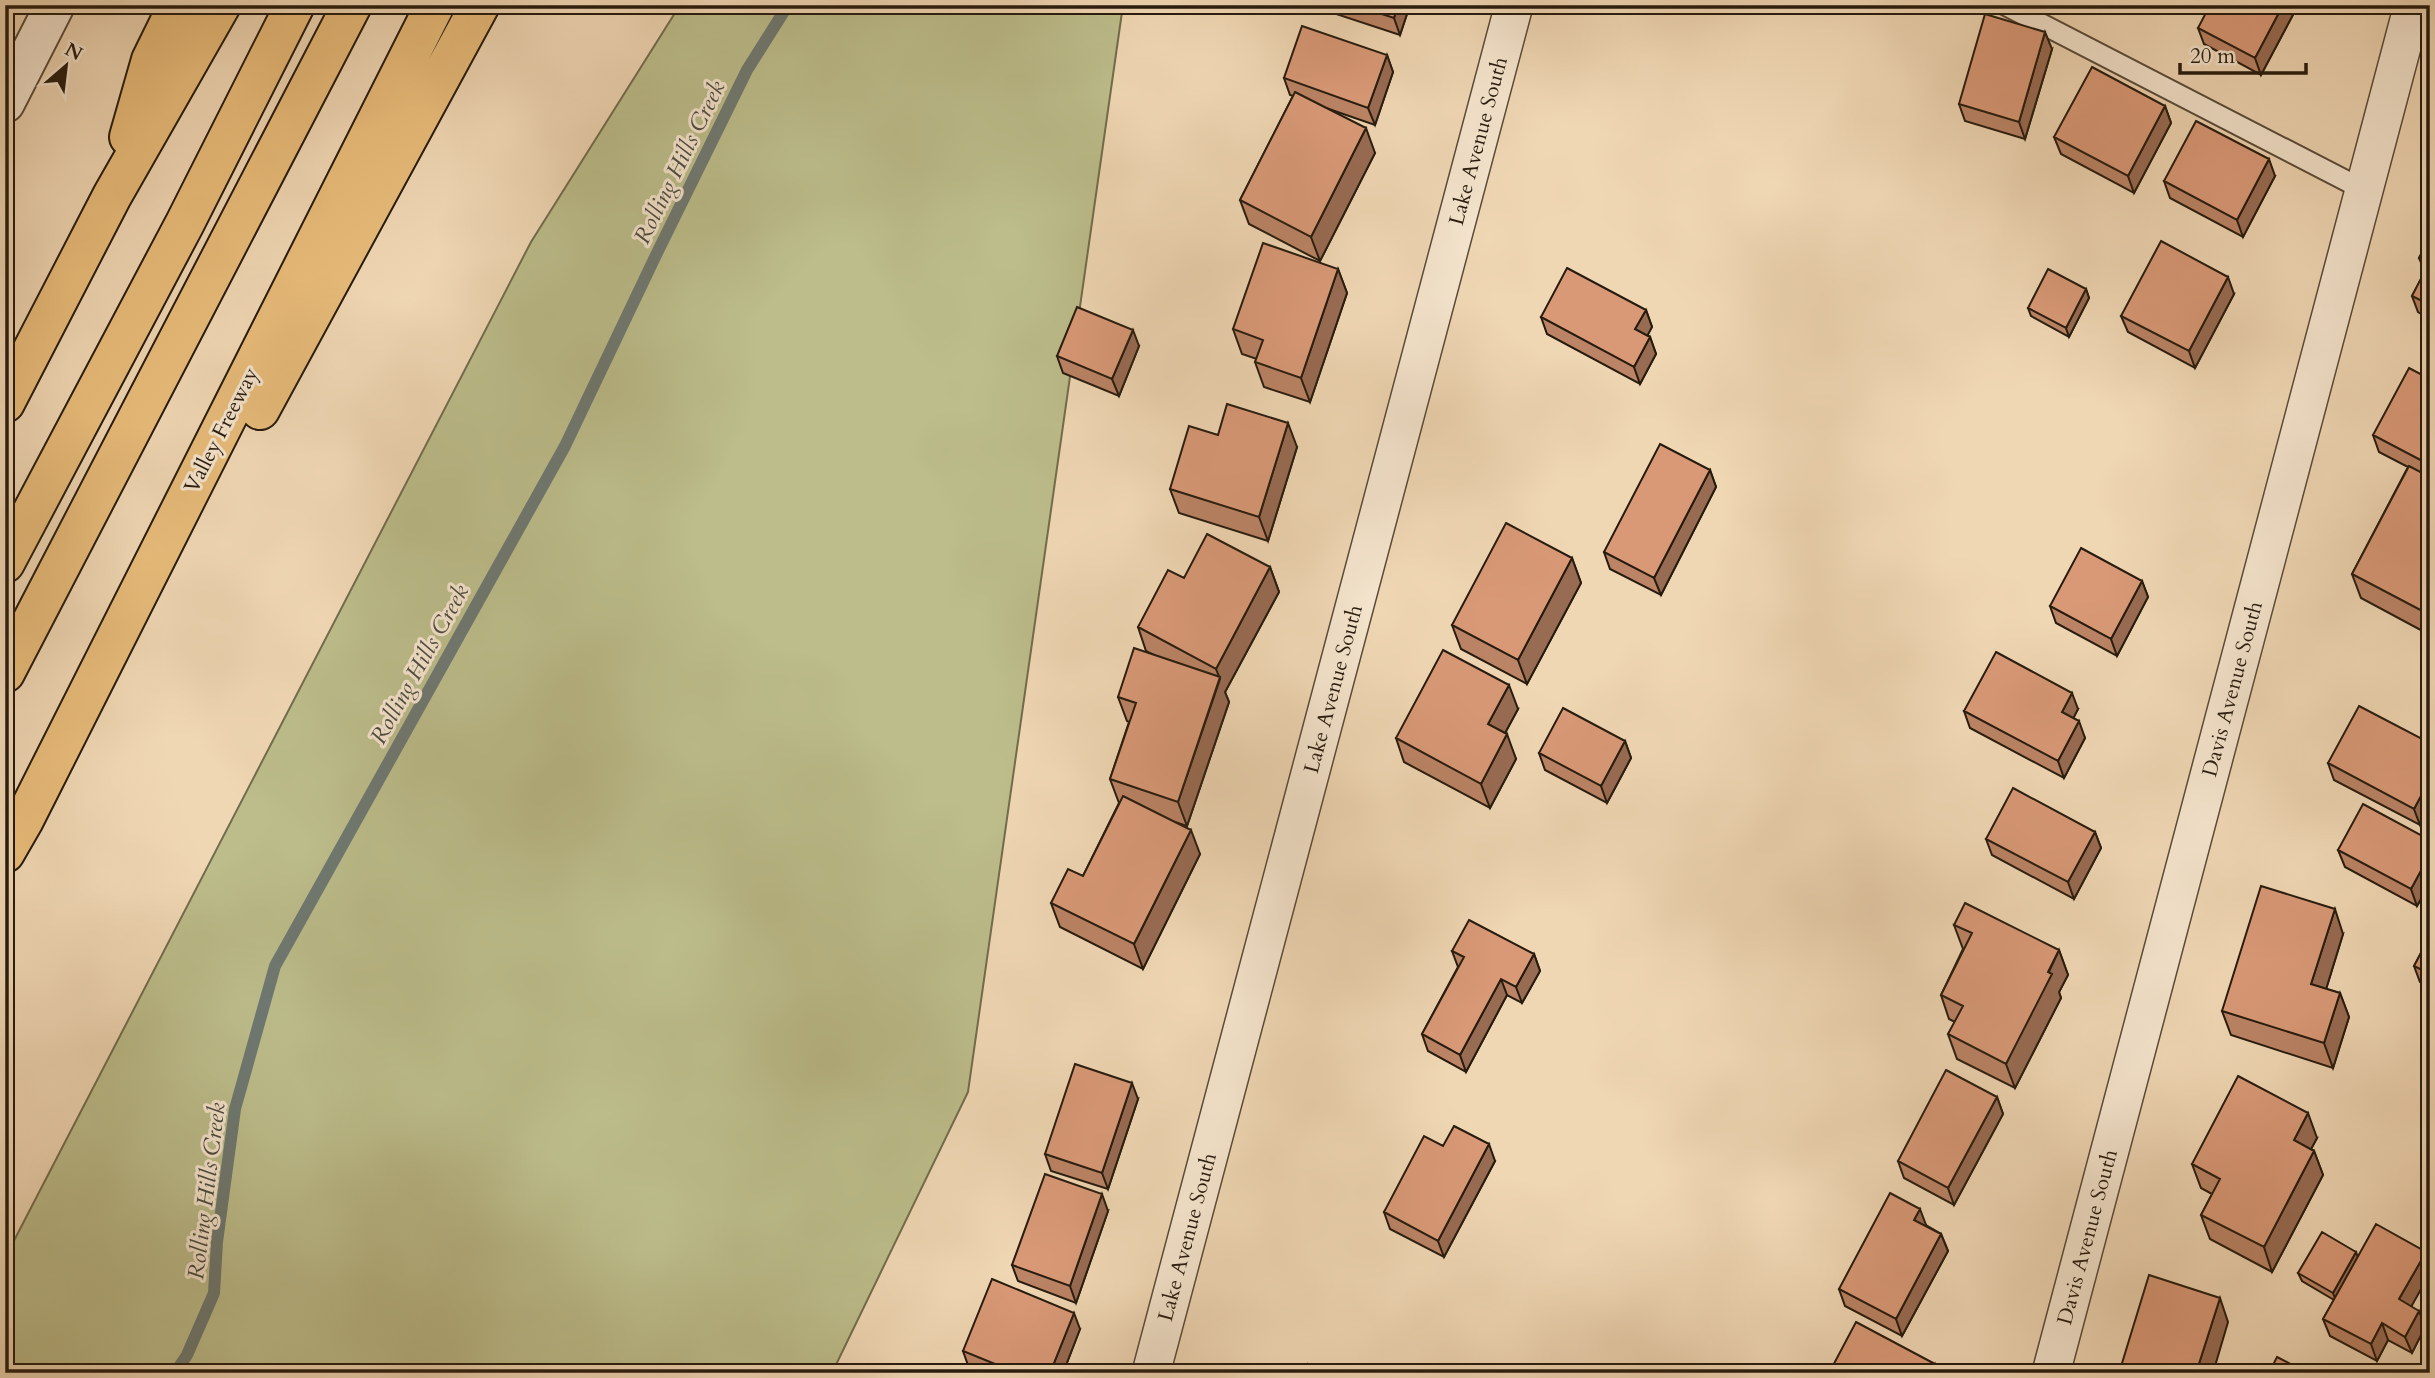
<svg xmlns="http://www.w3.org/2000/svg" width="2435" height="1378" font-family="Cardo,serif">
<rect width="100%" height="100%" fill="#f0d7b4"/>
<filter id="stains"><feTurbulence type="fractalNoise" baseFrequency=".00286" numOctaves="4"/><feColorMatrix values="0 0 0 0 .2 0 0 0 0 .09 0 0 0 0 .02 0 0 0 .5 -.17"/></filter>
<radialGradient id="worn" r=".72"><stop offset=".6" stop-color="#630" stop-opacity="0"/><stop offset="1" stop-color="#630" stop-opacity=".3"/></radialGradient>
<path fill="#bcbd8b" stroke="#726c4c" stroke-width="2" d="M680 5H1123L968 1092 832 1373H5V1258L531 242Z"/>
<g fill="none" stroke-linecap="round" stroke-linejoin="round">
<path stroke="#6e7972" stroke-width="12" d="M175 1373 187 1355 214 1293 217 1242 235 1109 275 966 565 446 657 253 747 70 788 5"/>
<g stroke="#594a38" stroke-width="23">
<path id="service" d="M2005 5 2364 190"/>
</g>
<g stroke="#594a38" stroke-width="40">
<path id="minor" d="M1151 1373 1514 5
M2051 1373 2413 5"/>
</g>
<g stroke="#594a38" stroke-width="42">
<path id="tertiary" d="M5 103 55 5"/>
</g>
<g stroke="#271b0e" stroke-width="42">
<path id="motorway" d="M129 137 151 60 178 5
M5 403 112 196 221 5
M260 410 480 5
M5 563 185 223 295 5
M5 673 352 5
M5 853 24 820 435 5"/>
</g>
<use href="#service" stroke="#f5e5ce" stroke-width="19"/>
<use href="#minor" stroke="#f5e5ce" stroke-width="37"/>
<use href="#tertiary" stroke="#f5e5ce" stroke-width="38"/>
<use href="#motorway" stroke="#e8bc7a" stroke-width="38"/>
</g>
<path fill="#bb8466" stroke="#271b0e" stroke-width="2" d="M1327 5H1410L1400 35 1330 12Z
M2296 9 2261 75 2204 44 2198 28Z
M2052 49 2025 139 1965 121 1959 104Z
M1387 55 1393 72 1375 125 1326 108 1375 153 1320 261 1249 224 1240 200 1293 96 1290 95 1284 78Z
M2165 106 2171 123 2134 193 2061 154 2054 137Z
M2275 176 2243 237 2170 198 2164 181Z
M2430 238V319L2418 312 2412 296 2425 272 2419 258Z
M1338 269 1347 293 1310 402 1264 387 1255 362 1257 359 1242 354 1233 329Z
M2086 289 2089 298 2069 337 2031 316 2028 308Z
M2234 294 2195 368 2128 332 2121 316Z
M1646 310 1652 327 1647 335 1650 337 1656 354 1640 384 1547 334 1541 317Z
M1139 346 1119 396 1063 373 1057 356Z
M2430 379V635L2361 598 2352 574 2408 467 2379 452 2373 435Z
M1218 435 1297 447 1268 541 1179 513 1170 489Z
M1710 470 1716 487 1661 595 1610 569 1604 552Z
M1572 558 1581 583 1527 684 1461 649 1452 625Z
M1270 567 1279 592 1225 692 1229 702 1187 826 1175 822 1200 854 1143 969 1060 927 1051 903 1083 876 1119 803 1110 779 1129 722 1127 721 1118 697 1152 654 1146 651 1138 627 1184 578Z
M2142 581 2148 597 2117 656 2056 623 2050 606Z
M1518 709 1505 733 1516 759 1490 808 1404 762 1396 738Z
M2078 709 2073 718 2085 738 2064 778 1970 728 1964 711Z
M1625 741 1631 758 1607 803 1545 770 1539 753Z
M2430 743V807L2420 825 2334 780 2328 763Z
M2095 832 2101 848 2074 899 1992 855 1986 839Z
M2430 840V883L2417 906 2345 867 2338 850Z
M1954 925 2059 950 2068 975 2059 992 2061 998 2015 1088 1957 1059 1948 1034 1955 1022 1949 1019 1941 995 1963 949Z
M2343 934 2326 989 2340 993 2349 1017 2333 1068 2231 1035 2222 1011Z
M2430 936V988L2420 982 2414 966Z
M1452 951 1534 954 1540 971 1522 1003 1507 995 1466 1072 1428 1051 1422 1034 1458 967Z
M1997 1097 2003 1114 1954 1205 1904 1178 1898 1161Z
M1138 1099 1108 1189 1051 1171 1045 1154Z
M2430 1123V1145L2425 1132Z
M2317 1138 2311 1149 2314 1151 2323 1175 2272 1272 2210 1239 2201 1215 2212 1194 2201 1188 2192 1164Z
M1443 1146 1495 1161 1444 1257 1390 1229 1384 1212Z
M1108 1211 1076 1303 1018 1281 1012 1265Z
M1926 1225 1941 1234 1948 1251 1902 1336 1845 1306 1839 1289Z
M2426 1252 2430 1262V1273L2411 1306 2425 1327 2412 1353 2388 1340 2377 1361 2330 1336 2323 1319 2334 1300 2302 1281 2298 1273 2358 1257Z
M1080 1329 1063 1373H981L969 1368 963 1351Z"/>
<path fill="#986b53" stroke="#271b0e" stroke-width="2" d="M1398 5H1410L1400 35 1394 18Z
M2283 5H2295L2296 9 2261 75 2255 58Z
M2045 32 2052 49 2025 139 2019 122Z
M1387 55 1393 72 1375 125 1368 108Z
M2165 106 2171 123 2134 193 2128 176Z
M1366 128 1375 153 1320 261 1311 237Z
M2269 159 2275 176 2243 237 2237 220Z
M1338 269 1347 293 1310 402 1301 378Z
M2228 277 2234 294 2195 368 2189 351Z
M2086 289 2089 298 2069 337 2066 328Z
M1646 310 1652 327 1642 346 1635 329Z
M1133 330 1139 346 1119 396 1112 379Z
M1650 337 1656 354 1640 384 1634 367Z
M1288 423 1297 447 1268 541 1259 517Z
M1710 470 1716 487 1661 595 1654 578Z
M1572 558 1581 583 1527 684 1518 660Z
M1270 567 1279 592 1225 692 1229 702 1187 826 1178 802 1220 679 1216 669Z
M2142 581 2148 597 2117 656 2111 639Z
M1509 685 1518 709 1497 748 1488 724Z
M2072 693 2078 709 2068 729 2062 712Z
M2079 721 2085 738 2064 778 2058 761Z
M1507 734 1516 759 1490 808 1481 784Z
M1625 741 1631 758 1607 803 1601 786Z
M2430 779V807L2420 825 2414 809Z
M1191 830 1200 854 1143 969 1134 944Z
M2095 832 2101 848 2074 899 2068 882Z
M2430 854V883L2417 906 2411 889Z
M2335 909 2343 934 2320 1009 2311 984Z
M2059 950 2068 975 2059 992 2061 998 2015 1088 2006 1064Z
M1534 954 1540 971 1522 1003 1516 987Z
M1501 979 1507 995 1466 1072 1460 1055Z
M2340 993 2349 1017 2333 1068 2324 1043Z
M1132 1083 1138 1099 1108 1189 1102 1173Z
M1997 1097 2003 1114 1954 1205 1948 1188Z
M2308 1113 2317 1138 2303 1164 2294 1140Z
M1489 1144 1495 1161 1444 1257 1438 1241Z
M2314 1151 2323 1175 2272 1272 2264 1247Z
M1102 1194 1108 1211 1076 1303 1070 1286Z
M1920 1209 1926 1225 1920 1236 1914 1220Z
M1941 1234 1948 1251 1902 1336 1896 1319Z
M2356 1252 2359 1260 2336 1301 2333 1293Z
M2426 1252 2430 1262V1273L2406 1316 2399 1299Z
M2220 1298 2228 1322 2213 1373H2196Z
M2419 1311 2425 1327 2412 1353 2405 1337Z
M1074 1313 1080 1329 1063 1373H1050Z
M2382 1323 2388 1340 2377 1361 2371 1344Z
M1935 1364 1938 1373H1930Z"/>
<path fill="#d99977" stroke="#271b0e" stroke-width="2" d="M1354 5H1398L1394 18Z
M2210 5H2283L2255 58 2198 28Z
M1985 14 2045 32 2019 122 1959 104Z
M1302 26 1387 55 1368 108 1284 78Z
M2092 67 2165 106 2128 176 2054 137Z
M1295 92 1366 128 1311 237 1240 200Z
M2196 121 2269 159 2237 220 2164 181Z
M2430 238V305L2412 296 2429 263 2419 258Z
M2161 241 2228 277 2189 351 2121 316Z
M1263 243 1338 269 1301 378 1255 362 1263 340 1233 329Z
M1567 268 1646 310 1635 329 1650 337 1634 367 1541 317Z
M2048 269 2086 289 2066 328 2028 308Z
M1077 307 1133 330 1112 379 1057 356Z
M2409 368 2430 379V465L2373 435Z
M1227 404 1288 423 1259 517 1170 489 1189 426 1218 435Z
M1660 444 1710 470 1654 578 1604 552Z
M2409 466 2430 477V615L2352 574Z
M1506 523 1572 558 1518 660 1452 625Z
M1207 534 1270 567 1216 669 1138 627 1168 570 1184 578Z
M2081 548 2142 581 2111 639 2050 606Z
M1134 648 1220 677 1178 802 1110 779 1136 703 1118 697Z
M1443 650 1509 685 1488 724 1507 734 1481 784 1396 738Z
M1996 652 2072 693 2062 712 2079 721 2058 761 1964 711Z
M2359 706 2430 743V779L2414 809 2328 763Z
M1563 708 1625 741 1601 786 1539 753Z
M2013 788 2095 832 2068 882 1986 839Z
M1123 796 1191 830 1134 944 1051 903 1068 869 1083 876Z
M2363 804 2430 840V854L2411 889 2338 850Z
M2261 886 2335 909 2311 984 2340 993 2324 1043 2222 1011Z
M1965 903 2059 950 2048 972 2052 974 2006 1064 1948 1034 1963 1006 1941 995 1972 933 1954 925Z
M1469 920 1534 954 1516 987 1501 979 1460 1055 1422 1034 1464 957 1452 951Z
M2430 936V974L2414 966Z
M1075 1064 1132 1083 1102 1173 1045 1154Z
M1946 1070 1997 1097 1948 1188 1898 1161Z
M2238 1076 2308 1113 2294 1140 2314 1151 2264 1247 2201 1215 2220 1179 2192 1164Z
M2430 1123V1134L2425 1132Z
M1454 1126 1489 1144 1438 1241 1384 1212 1424 1136 1443 1146Z
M1045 1174 1102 1194 1070 1286 1012 1265Z
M1890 1193 1920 1209 1914 1220 1941 1234 1896 1319 1839 1289Z
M2376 1224 2426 1252 2399 1299 2419 1311 2405 1337 2382 1323 2371 1344 2323 1319Z
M2322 1232 2356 1252 2333 1293 2298 1273Z
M2149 1275 2220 1298 2196 1373H2119Z
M992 1279 1074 1313 1050 1373H1017L963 1351Z
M1856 1322 1935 1364 1930 1373H1829Z
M2277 1357 2308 1373H2269Z
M1308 1364 1324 1373H1304Z"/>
<g text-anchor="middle" stroke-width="6" stroke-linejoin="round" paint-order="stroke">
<g font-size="21" fill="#271b0e" stroke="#f5e5ce">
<text transform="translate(1478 141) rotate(-75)" y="7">Lake Avenue South</text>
<text transform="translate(221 430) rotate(-63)" y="7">Valley Freeway</text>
<text transform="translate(1333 689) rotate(-75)" y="7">Lake Avenue South</text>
<text transform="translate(2232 689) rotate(-75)" y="7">Davis Avenue South</text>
<text transform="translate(1187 1237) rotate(-75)" y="7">Lake Avenue South</text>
<text transform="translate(2087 1237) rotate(-75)" y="7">Davis Avenue South</text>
</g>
<g font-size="23" font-style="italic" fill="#4a4a40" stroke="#f5e5ce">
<text transform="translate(679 162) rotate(-64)" y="8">Rolling Hills Creek</text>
<text transform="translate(419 664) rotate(-61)" y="8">Rolling Hills Creek</text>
<text transform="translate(206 1191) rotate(-83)" y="8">Rolling Hills Creek</text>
</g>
</g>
<rect width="2435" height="1378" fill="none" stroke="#f0d7b4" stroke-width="28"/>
<rect x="7" y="7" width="2421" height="1364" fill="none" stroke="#271b0e" stroke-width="3.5"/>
<rect x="14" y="14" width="2407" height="1350" fill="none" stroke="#271b0e" stroke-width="2"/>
<g transform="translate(66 66) rotate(28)" stroke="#f5e5ce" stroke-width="5" paint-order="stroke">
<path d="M0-5L12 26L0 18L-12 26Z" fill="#271b0e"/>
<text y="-10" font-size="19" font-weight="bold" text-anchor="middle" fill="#271b0e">N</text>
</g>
<path d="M2180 63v10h126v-10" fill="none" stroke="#271b0e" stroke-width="3.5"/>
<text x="2190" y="63" font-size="21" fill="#271b0e" stroke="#f5e5ce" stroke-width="5" paint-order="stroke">20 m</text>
<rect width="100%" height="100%" filter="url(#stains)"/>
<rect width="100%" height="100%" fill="url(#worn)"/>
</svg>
